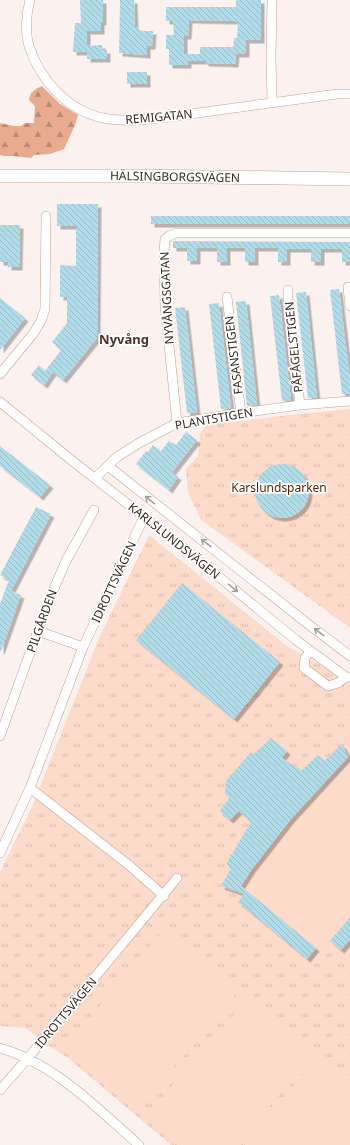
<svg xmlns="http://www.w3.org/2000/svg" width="350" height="1145" font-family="'Noto Sans',sans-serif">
<defs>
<pattern id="grass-tufts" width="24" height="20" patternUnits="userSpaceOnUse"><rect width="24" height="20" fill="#fddbcb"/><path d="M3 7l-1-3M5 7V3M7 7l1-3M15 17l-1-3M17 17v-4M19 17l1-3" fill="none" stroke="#d9bcae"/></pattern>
<pattern id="forest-firs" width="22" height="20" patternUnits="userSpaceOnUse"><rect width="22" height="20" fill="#e8ab8f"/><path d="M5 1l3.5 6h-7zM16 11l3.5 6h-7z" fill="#bd8b74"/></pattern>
<pattern id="building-back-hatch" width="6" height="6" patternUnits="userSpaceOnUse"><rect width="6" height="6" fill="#b0dcea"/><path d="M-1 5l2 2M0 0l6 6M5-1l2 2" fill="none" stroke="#98bdc8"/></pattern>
<filter id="shadow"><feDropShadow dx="3.5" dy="3.5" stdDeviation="0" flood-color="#0004"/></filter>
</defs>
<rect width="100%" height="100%" fill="#fbf2ef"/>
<path fill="url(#grass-tufts)" d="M350 409V628L200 519 188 492 186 469 198 456 200 433 207 425 307 413Z
M149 535 287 646 350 681V1145H171L68 1058 51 1047 25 1028 0 1026V872L31 809 100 636Z"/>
<path fill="url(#forest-firs)" d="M42 86 60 104 78 115 75 125 64 149 50 154 34 155 31 158 13 156H4L0 155V123L14 126H21L25 123H34L35 107 34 105 29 100C30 92 35 89 42 86Z"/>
<path fill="#fddbcb" d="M342 744 348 757 346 760 350 764V939L330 941 321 952 316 948 307 959 238 902 247 891 242 886 238 892 221 886 231 868 226 864 251 821 318 755 324 761Z
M165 928 239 990 142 1105 69 1042Z
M247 999 313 1055 236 1145H190L150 1111Z
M350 1001V1029L336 1017Z
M316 1059 350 1088V1145H244Z"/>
<path fill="url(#building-back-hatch)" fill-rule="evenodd" filter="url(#shadow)" d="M80 0H103V22H101V31H87V46L102 45V50H107V59H87V52H73L75 23H81Z
M120 0H134L135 27H139V31H153L152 46H147V55L119 53Z
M236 0H261V40H246V54H236L235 64 205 63V61H188V65H169V49H166V35H174L173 21H166V7H236ZM189 20 235 21V22H238L237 38H234L233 47H200V54H184V36H188Z
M127 72H147V84H127Z
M57 204H98L97 338 63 380 53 372 44 385 31 375 39 365 45 371 61 350 52 342 67 323V297H60V265L76 266V226H57Z
M151 216H350V224H151Z
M0 225H20L19 267H8V262H0Z
M173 241 350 242V262H342V249H321V262H311V249H287V262H278V248H255V262H245V248H227V262H217V248H197V261H187V248H173Z
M339 289 350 380V394H342L330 290Z
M306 292 317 398H308L296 293Z
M279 295 291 400 282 401 270 296Z
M0 298 25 318 0 350Z
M246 301 257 405 247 406 236 302Z
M219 303 231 408 221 409 209 304Z
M185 307 197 412 187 413 175 308Z
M186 432 197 440 172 472 178 477 169 490 136 464 146 451 148 452 153 445 161 451 169 441 176 445Z
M0 446 50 485 40 497 0 466Z
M255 491a27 27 0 1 1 54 0a27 27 0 1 1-54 0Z
M36 507 51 514 11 591 21 595 1 651H0V604L9 580 0 575Z
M182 583 280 662 234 719 136 640Z
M271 738 287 751 282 758 294 766 295 765 301 771 318 755 324 761 342 744 348 757 291 819 252 869 241 886 316 948 307 959 238 902 244 894 221 886 231 868 226 864 251 822 239 811 230 820 219 811 230 798 225 794 226 781 251 752 254 754Z
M350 917V939L341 950 330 941Z"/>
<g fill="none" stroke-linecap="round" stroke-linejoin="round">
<g stroke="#c5a08f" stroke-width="10">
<path id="street" d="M30 0C26 14 25 32 29 46 40 80 67 110 103 118 122 122 141 120 161 118L337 94H350
M272 103 271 56 272 0
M348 287 350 306
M288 290V301L300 405
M227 297 241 413
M0 374 33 334 41 321 45 309 46 216
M0 402 75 463 170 537 296 640 346 677H350
M177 423 165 306 164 252 165 239 169 236 176 233H350
M108 466 308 624 350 656
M95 478 117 457 139 443 177 423 241 413 300 405 350 401
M38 631 83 647
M310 651 305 658 304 668 328 686 338 683 346 677
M0 736 49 600 66 561 94 510
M30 788 130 866 164 896
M0 853 30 788 83 647 144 517
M0 1048C54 1063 98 1109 139 1145
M0 1090 33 1052 177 878"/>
</g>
<g stroke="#c5a08f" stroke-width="14">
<path id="secondary" d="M0 176H144L350 179"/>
</g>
<use href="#street" stroke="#fff" stroke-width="9"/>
<use href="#secondary" stroke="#fff" stroke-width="13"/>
</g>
<defs><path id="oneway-shaft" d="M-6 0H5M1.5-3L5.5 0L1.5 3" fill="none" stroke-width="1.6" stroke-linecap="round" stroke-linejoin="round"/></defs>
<g stroke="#a59f9c">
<use href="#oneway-shaft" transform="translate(150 500) rotate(-141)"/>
<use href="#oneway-shaft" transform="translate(206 543) rotate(-142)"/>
<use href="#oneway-shaft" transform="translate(233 588) rotate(39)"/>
<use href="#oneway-shaft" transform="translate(319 632) rotate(-143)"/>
</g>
<g text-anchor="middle" stroke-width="3.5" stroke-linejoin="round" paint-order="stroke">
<g font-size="12" fill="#372922" stroke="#fff">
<text transform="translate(159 117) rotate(-5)" y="4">REMIGATAN</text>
<text transform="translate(175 177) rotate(1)" y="4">HÄLSINGBORGSVÄGEN</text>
<text transform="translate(167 298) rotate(-93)" y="4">NYVÅNGSGATAN</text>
<text transform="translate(294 347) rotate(-96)" y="4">PÅFÅGELSTIGEN</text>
<text transform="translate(234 355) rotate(-97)" y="4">FASANSTIGEN</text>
<text transform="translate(214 419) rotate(-10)" y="4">PLANTSTIGEN</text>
<text transform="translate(174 541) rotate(39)" y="4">KARLSLUNDSVÄGEN</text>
<text transform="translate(114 582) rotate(-65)" y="4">IDROTTSVÄGEN</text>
<text transform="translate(42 621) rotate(-70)" y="4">PILGÅRDEN</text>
<text transform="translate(66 1013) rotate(-50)" y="4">IDROTTSVÄGEN</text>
</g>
<g font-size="12" fill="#551f00" stroke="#fff">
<text x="279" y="492">Karslundsparken</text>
</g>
<g font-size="13" font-weight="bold" fill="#503224" stroke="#fff">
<text x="124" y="344">Nyvång</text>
</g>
</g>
</svg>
